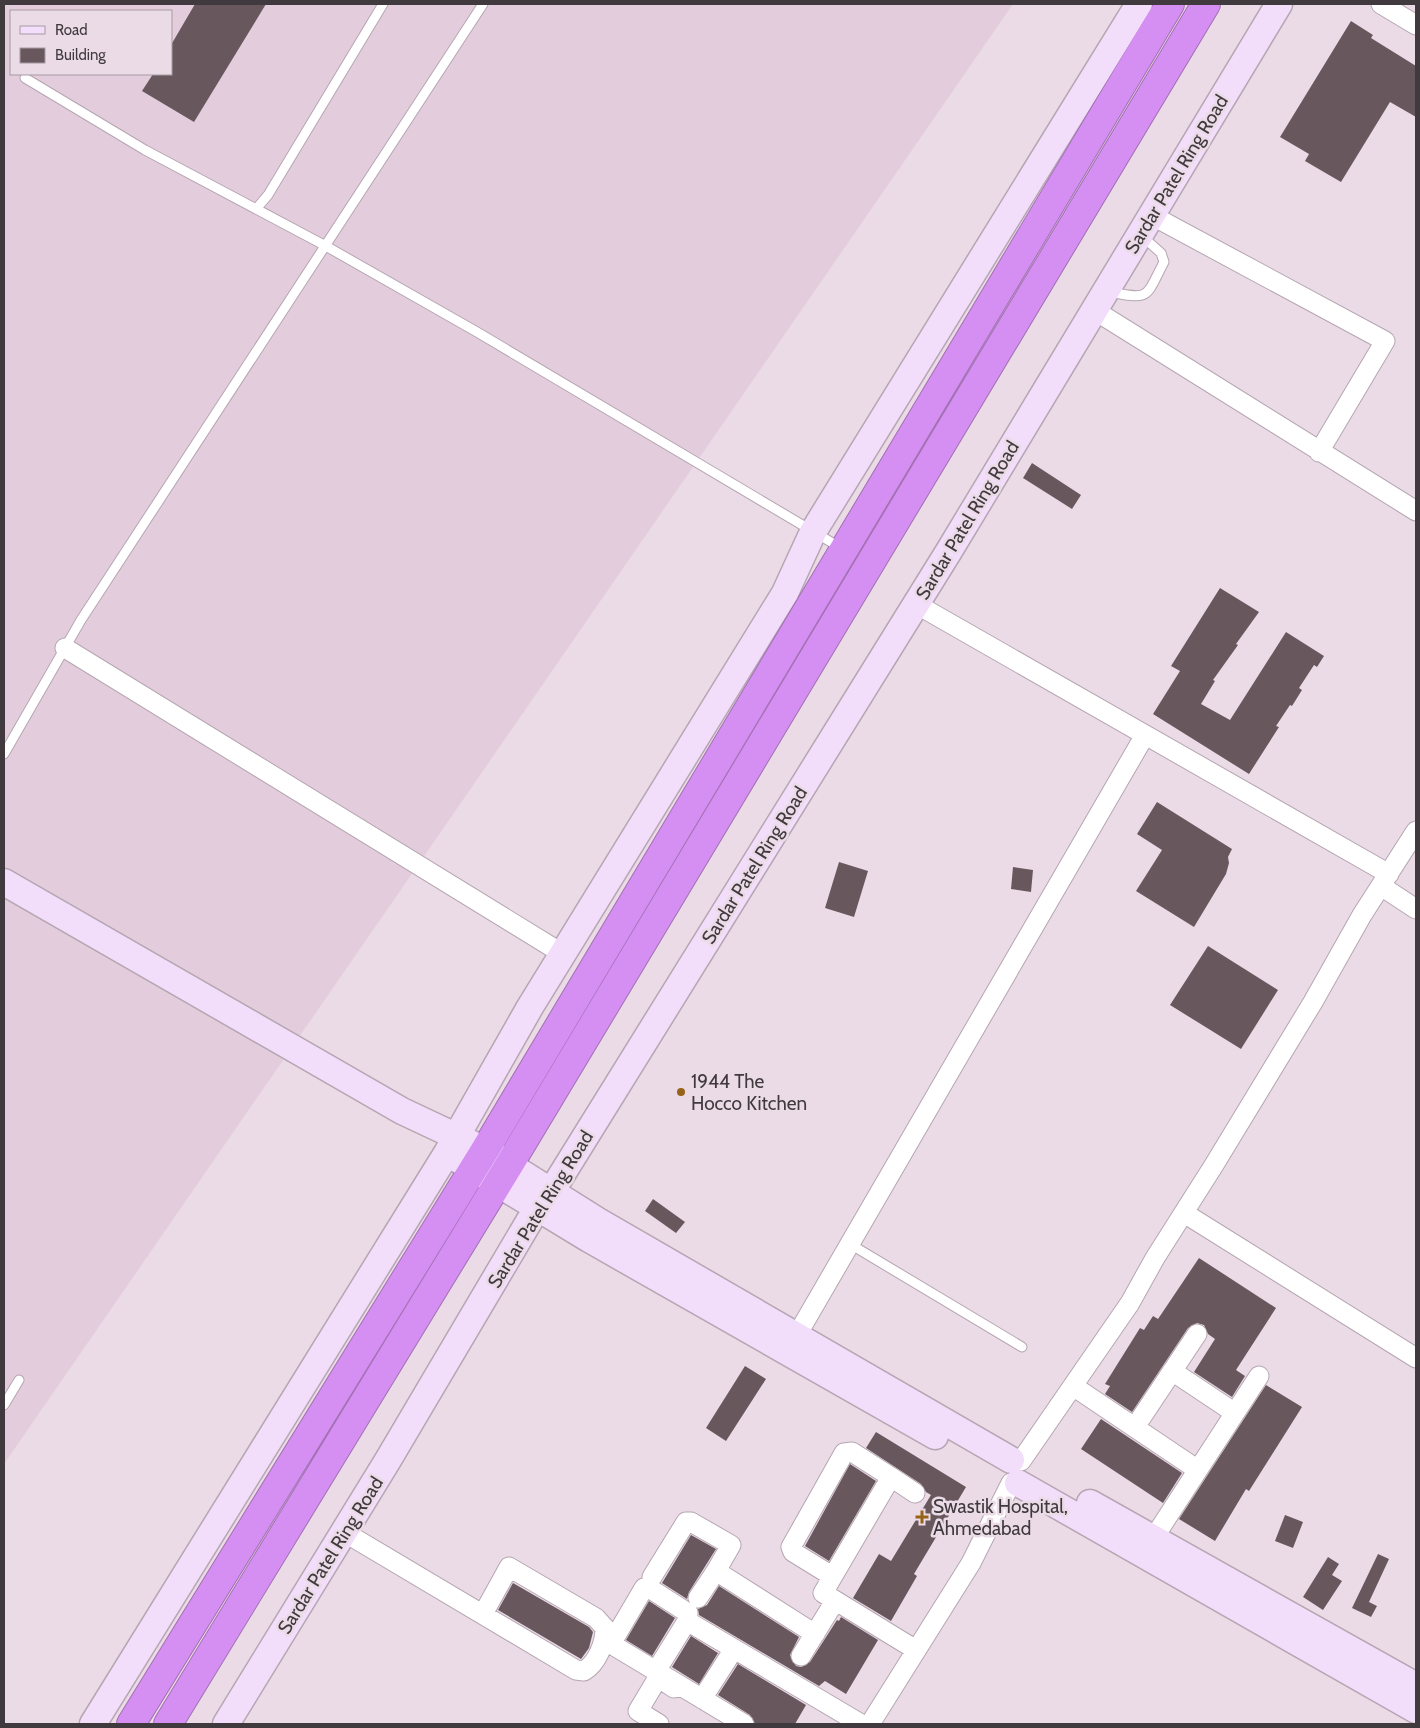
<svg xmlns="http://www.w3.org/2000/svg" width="1420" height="1728" font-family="Cabin,sans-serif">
<rect width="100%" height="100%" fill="#ebdbe7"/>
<path fill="#e3cddd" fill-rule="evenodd" d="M4 4H1013L4 1464ZM11 11H171V74H11Z"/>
<path fill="#68585e" d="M195 4H266L194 122 142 91 153 74H171V45Z
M1351 21 1373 35 1371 38 1416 66V117L1390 102 1341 182 1305 161 1309 154 1280 137Z
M1032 463 1081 495 1072 509 1023 478Z
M1220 588 1259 612 1236 644 1238 645 1213 680 1215 681 1201 704 1230 720 1286 632 1324 656 1317 667 1314 665 1299 688 1302 690 1292 706 1290 705 1276 726 1279 727 1249 774 1153 714 1180 671 1171 666Z
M1157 802 1232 849 1228 857 1229 863 1226 874 1194 927 1136 891 1162 850 1137 834Z
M839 862 868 871 854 917 825 908Z
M1013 867 1033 870 1031 892 1011 889Z
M1208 946 1278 990 1241 1049 1170 1005Z
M653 1199 685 1222 676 1233 645 1211Z
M1199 1258 1276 1308 1236 1370 1245 1376 1232 1397 1194 1372 1215 1339 1208 1334 1204 1325 1197 1323 1188 1328 1132 1412 1105 1394 1110 1386 1105 1384 1140 1328 1144 1330 1153 1316 1158 1319Z
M745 1366 766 1379 726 1441 706 1428Z
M1266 1385 1302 1407 1249 1491 1246 1489 1215 1541 1179 1519Z
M1101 1419 1182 1473 1163 1503 1081 1449Z
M876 1432 966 1487 914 1574 917 1576 891 1621 853 1598 879 1554 891 1561 931 1495 926 1492 921 1484 866 1448Z
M850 1464 876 1481 829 1561 805 1546Z
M1285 1515 1303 1522 1293 1548 1275 1541Z
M691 1535 716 1549 689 1592 687 1599 662 1583Z
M1378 1554 1389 1559 1369 1602 1377 1606 1371 1617 1352 1608Z
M1328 1557 1339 1564 1332 1575 1342 1581 1323 1610 1303 1597Z
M513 1583 589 1627 593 1632 589 1648 581 1659 498 1610Z
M719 1586 799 1637 790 1655 796 1666 801 1667 810 1662 837 1620 839 1621 841 1617 878 1640 846 1694 825 1681 819 1686 699 1615 698 1609 707 1605Z
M649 1601 675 1618 652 1656 626 1640Z
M691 1636 718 1653 699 1684 672 1667Z
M738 1664 806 1705 795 1724H755L750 1715 718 1695Z"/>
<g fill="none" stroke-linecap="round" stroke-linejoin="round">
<g stroke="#b5a6b1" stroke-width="11">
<path id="lane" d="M25 78 145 150 324 245 477 332 841 548
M256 209 268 195 383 4
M1110 292C1151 300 1145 298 1164 262L1161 253 1142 236
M4 754 81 620 483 4
M850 1244 1022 1347
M4 1405 19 1380"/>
</g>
<g stroke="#b5a6b1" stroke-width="21">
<path id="street" d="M1381 4 1416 25
M1151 215 1385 341 1319 452
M1094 310 1416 511
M916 604 1389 874
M65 648 563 954
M1381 886 1416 909
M1184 1213 1416 1358
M797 1335 1145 735
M1172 1371 1235 1413
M1073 1386 1198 1470
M1135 1427 1197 1334
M1021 1461 1130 1303 1155 1258 1214 1165 1313 1002 1362 915 1416 831
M915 1493 891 1477 823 1593 916 1650
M344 1532 576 1670 584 1671C597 1663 605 1644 605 1628L596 1618 509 1567 483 1614
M1153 1539 1259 1376
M832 1576 793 1552 791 1547 844 1453 852 1452 891 1477
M652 1577 686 1522H691L731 1545 716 1571 815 1634
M698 1598 716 1571
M801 1656 835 1601
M656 1671 687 1621
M702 1699 734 1649
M659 1724 638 1711 656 1681 662 1680 674 1688
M744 1724 611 1644 644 1588H649L688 1613 687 1621 861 1724
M870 1724 971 1563 1011 1483"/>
</g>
<g stroke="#b5a6b1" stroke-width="29">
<path id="secondary" d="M4 882 402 1111 485 1150 598 1221 1011 1460
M454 1157 589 1239 935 1436
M1018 1483 1416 1710
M1090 1503 1416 1686
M93 1724 447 1153 530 1007 785 593 813 532 1139 4
M226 1724 388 1460 537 1208 551 1192 949 551 1279 4"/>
</g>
<g stroke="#a171b2" stroke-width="30">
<path id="highway" d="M131 1724 485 1150 1170 4
M168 1724 509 1165 1206 4"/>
</g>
<use href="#lane" stroke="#fff" stroke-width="9"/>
<use href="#street" stroke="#fff" stroke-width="19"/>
<use href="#secondary" stroke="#f2ddfb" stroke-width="26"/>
<use href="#highway" stroke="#d58ef1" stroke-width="28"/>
</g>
<g fill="#966317" stroke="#ebdbe7" stroke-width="2">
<circle cx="681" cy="1092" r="5"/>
<path d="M919.5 1509.5h5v5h5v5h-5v5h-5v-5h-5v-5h5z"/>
</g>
<g text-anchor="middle" stroke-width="5" stroke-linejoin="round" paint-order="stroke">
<g font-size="19" fill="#403a3e" stroke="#ebdbe7">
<text transform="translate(1176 174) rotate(-59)" y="7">Sardar Patel Ring Road</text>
<text transform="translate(967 520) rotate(-59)" y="7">Sardar Patel Ring Road</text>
<text transform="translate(754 865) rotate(-58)" y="7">Sardar Patel Ring Road</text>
<text transform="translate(540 1209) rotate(-58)" y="7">Sardar Patel Ring Road</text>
<text transform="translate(330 1555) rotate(-58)" y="7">Sardar Patel Ring Road</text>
</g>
<g font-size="19" fill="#403a3e" stroke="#ebdbe7" text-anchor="start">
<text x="691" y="1088">1944 The<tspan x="691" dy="22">Hocco Kitchen</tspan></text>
<text x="933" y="1513">Swastik Hospital,<tspan x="933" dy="22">Ahmedabad</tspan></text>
</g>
</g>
<rect width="1420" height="1728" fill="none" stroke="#403a3e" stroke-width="10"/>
<rect x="10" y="10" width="162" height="65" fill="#ebdbe7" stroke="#a79ba3"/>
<rect x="20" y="26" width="25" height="8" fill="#f2ddfb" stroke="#a79ba3"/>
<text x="55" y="35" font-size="15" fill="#403a3e">Road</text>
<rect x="20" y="48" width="25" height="15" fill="#68585e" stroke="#a79ba3"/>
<text x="55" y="60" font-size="15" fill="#403a3e">Building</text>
</svg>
